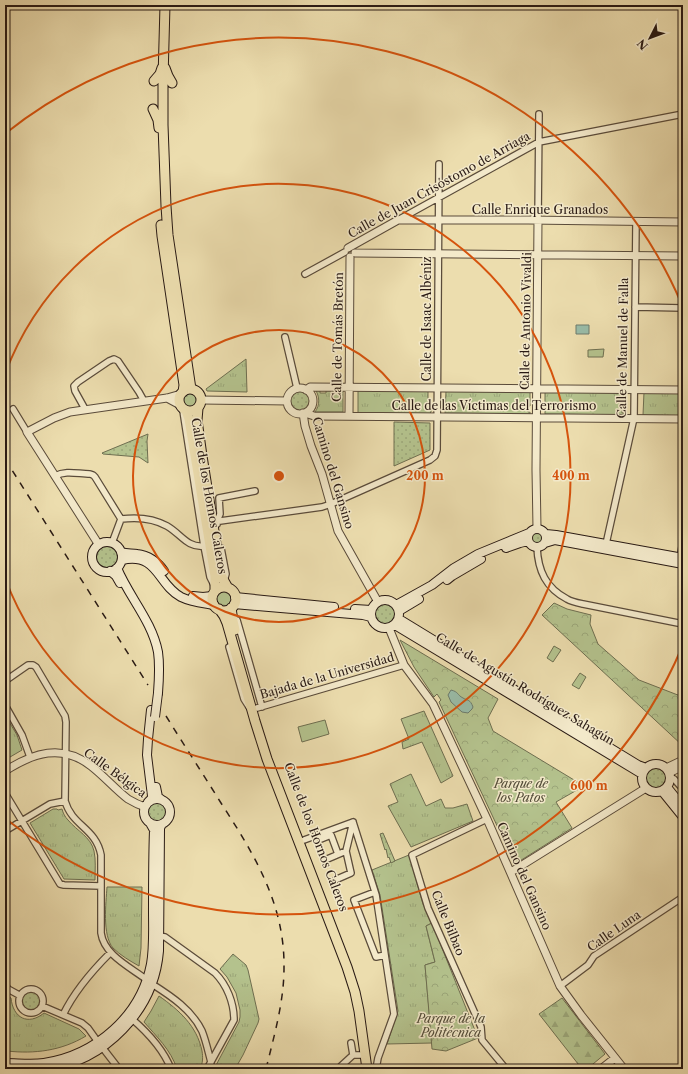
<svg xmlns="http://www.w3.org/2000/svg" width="688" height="1074" font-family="'Libre Caslon Text',serif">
<defs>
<pattern id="grass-tufts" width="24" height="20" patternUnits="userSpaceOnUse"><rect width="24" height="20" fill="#b4c28d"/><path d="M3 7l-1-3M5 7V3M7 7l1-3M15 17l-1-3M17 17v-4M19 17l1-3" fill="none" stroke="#9ba679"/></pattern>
<pattern id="forest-firs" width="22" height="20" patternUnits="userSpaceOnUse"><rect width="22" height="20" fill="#b4c28d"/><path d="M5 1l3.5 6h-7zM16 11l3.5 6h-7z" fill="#9ba679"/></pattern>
<pattern id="park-crowns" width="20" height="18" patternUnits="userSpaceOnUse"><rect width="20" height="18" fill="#b4c28d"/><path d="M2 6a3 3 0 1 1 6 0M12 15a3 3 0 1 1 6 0" fill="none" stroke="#9ba679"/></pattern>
<pattern id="garden-dots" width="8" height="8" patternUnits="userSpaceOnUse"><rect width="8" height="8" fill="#b4c28d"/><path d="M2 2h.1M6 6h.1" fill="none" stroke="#9ba679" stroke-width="1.8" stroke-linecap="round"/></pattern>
</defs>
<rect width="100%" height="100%" fill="#ecddae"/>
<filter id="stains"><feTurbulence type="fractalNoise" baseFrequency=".005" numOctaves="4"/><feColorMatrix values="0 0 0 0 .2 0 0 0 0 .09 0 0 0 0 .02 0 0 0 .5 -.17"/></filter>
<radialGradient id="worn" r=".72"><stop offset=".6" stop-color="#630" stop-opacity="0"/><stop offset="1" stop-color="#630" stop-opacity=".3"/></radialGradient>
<path fill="url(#grass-tufts)" stroke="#6e6e50" d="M246 359 247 392 207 391 206 389Z
M315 389H320V393H326V389L343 390V412H315C320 405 320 397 315 389Z
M358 390 428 391V400H431V412L429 414 358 413Z
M446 391 530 392V406H528V412H530V414L445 413Z
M545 391 625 392V407H622V413H624V415L545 414Z
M644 392 683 393V416L643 415Z
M183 400a7 7 0 1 1 14 0a7 7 0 1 1-14 0Z
M216 598a8 8 0 1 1 16 0a8 8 0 1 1-16 0Z
M424 711 453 776 441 783 422 742 403 749 402 742 409 739 401 719Z
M5 715 17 735 22 750 5 760Z
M411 774 426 806 441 799 445 808H453L467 804 473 821 411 847 388 806 398 802 390 784Z
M53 809H57L58 810 62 809C63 813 65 817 68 820 77 831 91 837 94 851 96 860 95 870 95 880L64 879 30 823Z
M409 855 423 904 432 923 426 926 435 962 425 965 432 1043 387 1044 398 1011 380 895 372 870Z
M107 887H142L141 948 139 966C130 961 120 955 113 948 102 935 106 903 107 887Z
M233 954 246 965 248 970 259 1019 258 1023 243 1055 235 1069H214L239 1022 240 1017V1010L236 993 227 977 220 969Z
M5 995 11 998C13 1018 28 1026 44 1013L79 1029 86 1036C61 1051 34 1054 7 1051L5 1042Z
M159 996C179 1010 197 1026 202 1051 203 1057 203 1063 200 1069H177C171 1050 156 1036 144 1022L151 1011Z"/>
<path fill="url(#forest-firs)" stroke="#6e6e50" d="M562 998 605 1054 587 1069H582L539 1014Z"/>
<path fill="url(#park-crowns)" stroke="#6e6e50" d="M554 603 567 609 591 615 590 624 598 644 639 680 683 697V746L542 615Z
M400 640 498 699 488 718 493 731 584 786 556 802 572 828 515 864 439 702 441 700 437 694 434 697 414 667Z
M432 923 478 1038 446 1051 432 1049 425 965 435 962 426 926Z"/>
<path fill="url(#garden-dots)" stroke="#6e6e50" d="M290 401a10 10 0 1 1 20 0a10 10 0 1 1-20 0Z
M394 422 430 423V450L394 466Z
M148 434 147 441 148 463 139 457 103 454 102 453Z
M531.5 538a5.5 5.5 0 1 1 11 0a5.5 5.5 0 1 1-11 0Z
M96 557a11 11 0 1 1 22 0a11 11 0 1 1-22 0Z
M374 614a11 11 0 1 1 22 0a11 11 0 1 1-22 0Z
M645 778a11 11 0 1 1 22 0a11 11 0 1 1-22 0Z
M148 812a9 9 0 1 1 18 0a9 9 0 1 1-18 0Z
M383 833 395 861 391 863 389 857 388 858 386 849 385 850 380 834Z
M22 1001a9 9 0 1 1 18 0a9 9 0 1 1-18 0Z"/>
<path fill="#b4c28d" stroke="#6e6e50" d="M604 349 603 357H588V350Z
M554 646 561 650 553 662 547 658Z
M580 673 586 677 579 689 572 685Z
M325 720 329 734 302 742 298 727Z"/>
<path fill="#99bca8" stroke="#6c7b6d" d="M576 325H589V334H576Z
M451 690C459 692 457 695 463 698 468 701 470 699 473 707L472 709 468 713 462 712 451 702 448 695Z"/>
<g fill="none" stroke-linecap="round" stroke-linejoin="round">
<g stroke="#5a4b3a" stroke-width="8">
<path id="minor" d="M398 220 539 142 683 114
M538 220 539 114
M305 274 345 252
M635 307 683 308
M285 337 297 388
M13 409 27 432
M85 409 75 391 74 386 78 382 109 361 114 359 118 361 139 392 144 401
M183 411 204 546 210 577 214 585
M55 476C66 470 78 474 90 474L93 475 95 477 121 519 112 543
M121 519C137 517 153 518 167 526 181 534 187 548 204 546
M213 522 322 507 331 504 430 460 435 456 437 450 439 164
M217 524V521L220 514 219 498 255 491
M606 544 634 418 636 222
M537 547C538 571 546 588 567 599 572 602 578 603 583 604L683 624
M221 548 226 574 224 581
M680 558 683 541
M237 620 262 707
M229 647 244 699 249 707
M5 681 28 665H33L36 667 65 716 66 722 65 801C72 826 96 828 101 855V933C104 955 130 967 147 980
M5 705 22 735 30 757
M257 708 404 665
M670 777 674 779 683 789
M5 793 60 884 64 885 101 886
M487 819 412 855 428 908 481 1027 482 1040 506 1069
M5 831 50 804 65 801
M321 839 331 835 338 854
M304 840 353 822 376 895 394 1014 378 1058 376 1069
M325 860 346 851 353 822
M335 880 351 873 346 851
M375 892 354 900 376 957 385 955
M159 936 165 937 215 973C227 985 234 1003 234 1020L207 1069
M5 984 8 989 19 995
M152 984C171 996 192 1010 202 1031 206 1041 208 1051 211 1062
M560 986 588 965 594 956 683 897
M19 1001a12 12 0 1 1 24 0a12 12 0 1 1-24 0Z
M42 1006 82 1023 88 1028 98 1042
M63 1015C74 992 92 971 110 953
M132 1019C147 1032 164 1051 171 1069
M351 1043 353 1055
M102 1047 119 1069
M341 1066 353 1055H365"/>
</g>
<g stroke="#5a4b3a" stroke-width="9">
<path id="tertiary" d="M348 248 398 220H528L683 222
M355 253 683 256
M287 401a13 13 0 1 1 26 0a13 13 0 1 1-26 0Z
M306 390 310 387 683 390
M167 398 180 405
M201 400 287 401
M303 413 305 426 311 446 322 474 338 531 378 602
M305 413 314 416 683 419
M349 416 350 257
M537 528 536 470 538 220
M99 545 27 432 54 418 70 412 167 398 181 394
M389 628 404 665 433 704 487 819 560 986 581 1015 624 1069
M666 768 683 760
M5 771C33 753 62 743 91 766 104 776 115 789 128 799 133 802 139 805 145 807
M669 773 683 766
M511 872 646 788
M601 1069 615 1058"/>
</g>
<g stroke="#291a14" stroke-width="10">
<path id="secondary" d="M528 538a9 9 0 1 1 18 0a9 9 0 1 1-18 0Z
M546 534 556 535 683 558
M92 557a15 15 0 1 1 30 0a15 15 0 1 1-30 0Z
M545 543 555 540 683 564
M506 548 520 543 528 541
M121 552C127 554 132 553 137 554 148 555 158 562 164 571
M122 560C158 552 157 584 181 597 191 602 203 603 214 605
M117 568C129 597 152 621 158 652 160 666 159 680 158 693
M110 571 116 576 120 583
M447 580 452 576 481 559
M193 596 203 597 212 596
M235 597 334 607
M371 614a14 14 0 1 1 28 0a14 14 0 1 1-28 0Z
M234 604 363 615 371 617
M396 605 432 585 454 568 478 554 529 533
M355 609 371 610
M399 611 419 599
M399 619 638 765 646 768
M395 625 642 774
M642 778a14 14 0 1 1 28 0a14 14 0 1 1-28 0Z
M156 787 158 797 162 800
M667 787 683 807
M662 791 683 817
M144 812a13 13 0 1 1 26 0a13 13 0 1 1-26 0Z
M148 802 152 798V796L147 755 148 739 151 710
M5 1063C18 1063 31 1065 44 1063 96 1055 141 1016 151 964 154 947 153 929 153 912 153 885 153 857 154 830L150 823
M5 1069H8
M46 1069C105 1061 154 1011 159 951L160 828 162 824"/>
</g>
<g stroke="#291a14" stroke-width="11">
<path id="primary" d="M165 5 163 79V125L166 206 168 235 191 389
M165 68 168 76 172 83
M154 81 160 74 162 68
M153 109 158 120 159 128
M161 225 162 236 184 385 183 392
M179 400a11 11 0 1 1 22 0a11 11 0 1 1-22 0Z
M198 408 197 420 202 456 221 575 224 581 228 588
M186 411 189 419 215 576V591
M212 599a12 12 0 1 1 24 0a12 12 0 1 1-24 0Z
M231 608 233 621 235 630
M219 609 224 616 227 623 255 721 267 759 347 967 355 992 359 1011 367 1069"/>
</g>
<use href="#minor" stroke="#f3e9ca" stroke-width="5.5"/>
<use href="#tertiary" stroke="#f3e9ca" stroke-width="7"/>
<use href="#secondary" stroke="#f3e9ca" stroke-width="8"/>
<use href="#primary" stroke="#ecddae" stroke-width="9"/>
<path stroke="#291a14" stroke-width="1.5" stroke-dasharray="7 7" stroke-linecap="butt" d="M5 459 148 685
M166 716C184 745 203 774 221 803 254 854 285 904 284 968 284 1002 274 1036 266 1069"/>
<g stroke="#291a14" stroke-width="10" stroke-linecap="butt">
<path id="secondary-bridge" d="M155 717 158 693"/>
</g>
<use href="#secondary-bridge" stroke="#f3e9ca" stroke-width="8"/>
</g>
<g fill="none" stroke="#d5530d" stroke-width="2">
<circle cx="279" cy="476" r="146"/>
<path d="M5 374A292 292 0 1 1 5 578"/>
<path d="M682 647A438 438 0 0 1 6 819M6 133A438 438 0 0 1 682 305"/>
</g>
<g text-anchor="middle" stroke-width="3" stroke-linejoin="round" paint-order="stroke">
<g font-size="12" fill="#291a14" stroke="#f3e9ca">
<text transform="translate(439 185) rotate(-29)" y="4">Calle de Juan Crisóstomo de Arriaga</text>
<text x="540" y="214">Calle Enrique Granados</text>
<text transform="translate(427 319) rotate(-90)" y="4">Calle de Isaac Albéniz</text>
<text transform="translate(526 321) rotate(-89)" y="4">Calle de Antonio Vivaldi</text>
<text transform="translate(338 337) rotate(-89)" y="4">Calle de Tomás Bretón</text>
<text transform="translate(623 348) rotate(-89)" y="4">Calle de Manuel de Falla</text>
<text x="494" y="410">Calle de las Víctimas del Terrorismo</text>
<text transform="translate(333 473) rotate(73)" y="4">Camino del Gansino</text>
<text transform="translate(209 496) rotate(80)" y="4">Calle de los Hornos Caleros</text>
<text transform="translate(327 676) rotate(-16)" y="4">Bajada de la Universidad</text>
<text transform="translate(525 689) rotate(31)" y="4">Calle de Agustín Rodríguez Sahagún</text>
<text transform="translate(115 773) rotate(36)" y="4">Calle Bélgica</text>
<text transform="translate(316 837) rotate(69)" y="4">Calle de los Hornos Caleros</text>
<text transform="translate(524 876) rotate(66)" y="4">Camino del Gansino</text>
<text transform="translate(448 923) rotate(68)" y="4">Calle Bilbao</text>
<text transform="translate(614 931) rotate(-35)" y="4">Calle Luna</text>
</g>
<g font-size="12" font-style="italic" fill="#534c38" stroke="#f3e9ca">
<text x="521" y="788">Parque de<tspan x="521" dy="14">los Patos</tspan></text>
<text x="451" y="1023">Parque de la<tspan x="451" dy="14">Politécnica</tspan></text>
</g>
</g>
<circle cx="279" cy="476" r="6" fill="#d5530d" stroke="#f3e9ca" stroke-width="2"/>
<g font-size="12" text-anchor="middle" font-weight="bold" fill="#d5530d" stroke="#f3e9ca" stroke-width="3" stroke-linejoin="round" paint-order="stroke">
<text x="425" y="480">200 m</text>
<text x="571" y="480">400 m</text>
<text x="589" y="790">600 m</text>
</g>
<rect width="688" height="1074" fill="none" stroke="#ecddae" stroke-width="20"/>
<rect x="6" y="6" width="676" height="1062" fill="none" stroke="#291a14" stroke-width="2"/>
<rect x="10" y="10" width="668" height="1054" fill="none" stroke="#291a14"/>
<g transform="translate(650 38) rotate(228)" stroke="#f3e9ca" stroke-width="3" paint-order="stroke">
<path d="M0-3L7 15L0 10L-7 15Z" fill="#291a14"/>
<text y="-6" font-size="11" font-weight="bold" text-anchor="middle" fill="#291a14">N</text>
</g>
<rect width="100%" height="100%" filter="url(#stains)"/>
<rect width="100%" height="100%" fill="url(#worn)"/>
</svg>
